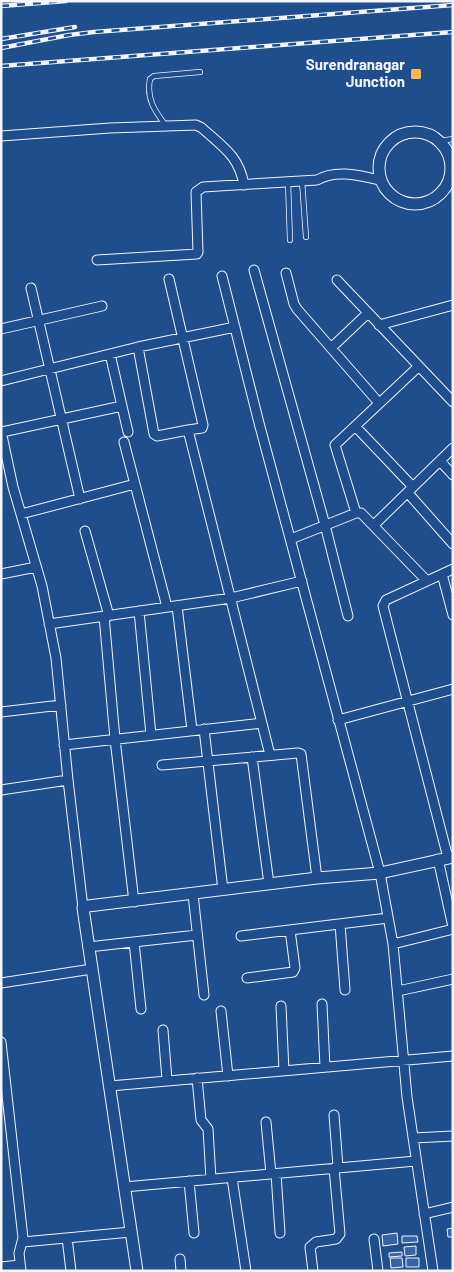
<svg xmlns="http://www.w3.org/2000/svg" width="454" height="1272" font-family="Barlow,sans-serif">
<rect width="100%" height="100%" fill="#1f4e8c"/>
<path fill="#3563a3" stroke="#f2f6ff" d="M453 1228V1237H448L447 1229Z
M397 1233 398 1244 383 1246 382 1235Z
M402 1236H417L418 1242 402 1243Z
M416 1246V1255L405 1256 404 1247Z
M402 1252V1256L389 1257V1253Z
M390 1258H402L403 1267 391 1268Z
M406 1258H419V1267H406Z"/>
<g fill="none" stroke-linecap="round" stroke-linejoin="round">
<g stroke="#f2f6ff" stroke-width="6">
<path id="lane" d="M166 126C155 111 146 99 150 79L154 76 200 72
M439 141 453 139
M302 181 306 237
M288 182 290 240"/>
</g>
<g stroke="#f2f6ff" stroke-width="11">
<path id="street" d="M1 136 110 128 196 125 202 128C223 147 239 156 244 185
M97 260 197 254 198 252 196 192 203 187 317 180C338 169 359 176 381 180
M254 270 325 525 348 616
M286 273 294 304 297 309 379 403
M222 276 259 423 380 873 393 944 407 1097 433 1271
M169 279 203 425 202 428 188 430 270 755
M337 280 453 402
M31 288 80 499
M379 325 453 305
M1 329 102 306
M138 347 154 434 157 436 188 430
M331 348 368 313
M110 354 128 432
M1 381 138 347 235 327
M355 426 413 487
M1 431 13 487 42 586 56 658 68 780
M2 432 122 406
M124 442 167 607
M440 461 453 475
M408 493 453 544
M356 513 335 445 418 367
M21 514 135 484
M374 525 453 448
M85 531 109 616
M291 539 356 513H361L427 581
M1 574 36 567
M442 574 453 615
M177 606 192 730
M139 611 151 735
M104 616 115 739 134 902
M49 624 231 598 302 581
M1 712 61 705
M338 720 453 689
M204 729 223 890
M64 745 262 723
M252 757 269 884
M162 765 298 753 301 754 317 878
M1 790 68 780 83 908
M448 858 383 606 386 600 453 569
M438 859 453 927
M193 894 204 995
M340 924 345 990
M241 936 388 918
M134 942 141 1009
M393 944 453 929
M88 947 197 935
M247 978 293 972 295 968 290 930
M1 983 92 969
M398 991 453 979
M322 1004 325 1067
M281 1006 284 1071
M221 1011 228 1076
M163 1030 167 1080
M1 1042 23 1238 19 1253 21 1271
M197 1078 201 1120 208 1129 211 1179
M110 1086 453 1056
M334 1115 338 1167
M266 1122 271 1174
M413 1138 453 1136
M276 1174 280 1233
M232 1178 246 1271
M189 1181 194 1233
M124 1187 416 1161
M424 1214 453 1207
M67 1238 71 1271
M374 1239 378 1271
M23 1242 131 1232
M180 1259 181 1271
M1 1267 20 1265
M313 1271 310 1247 316 1242 336 1239 340 1234 334 1168"/>
</g>
<g stroke="#f2f6ff" stroke-width="13">
<path id="secondary" d="M379 168a36 36 0 1 1 72 0a36 36 0 1 1-72 0Z
M137 1271 83 908 88 906 317 878 380 873 453 857"/>
</g>
<use href="#lane" stroke="#1f4e8c" stroke-width="4.5"/>
<use href="#street" stroke="#1f4e8c" stroke-width="9"/>
<use href="#secondary" stroke="#1f4e8c" stroke-width="11"/>
<g stroke="#f2f6ff" stroke-width="4.5">
<path id="rail" d="M1 6 66 1
M1 39 75 27
M1 48 69 35 94 32 453 5
M1 66 453 32"/>
</g>
<use href="#rail" stroke="#1f4e8c" stroke-width="2.5" stroke-dasharray="8" stroke-linecap="butt"/>
</g>
<rect fill="#ffb74d" stroke="#1f4e8c" stroke-width="2" x="410" y="68" width="12" height="12" rx="2.5"/>
<g text-anchor="middle" stroke-width="4" stroke-linejoin="round" paint-order="stroke">
<g font-size="15" font-weight="bold" fill="#f2f6ff" stroke="#1f4e8c" text-anchor="end">
<text x="405" y="70">Surendranagar<tspan x="405" dy="17">Junction</tspan></text>
</g>
</g>
<rect width="454" height="1272" fill="none" stroke="#f2f6ff" stroke-width="5"/>
</svg>
